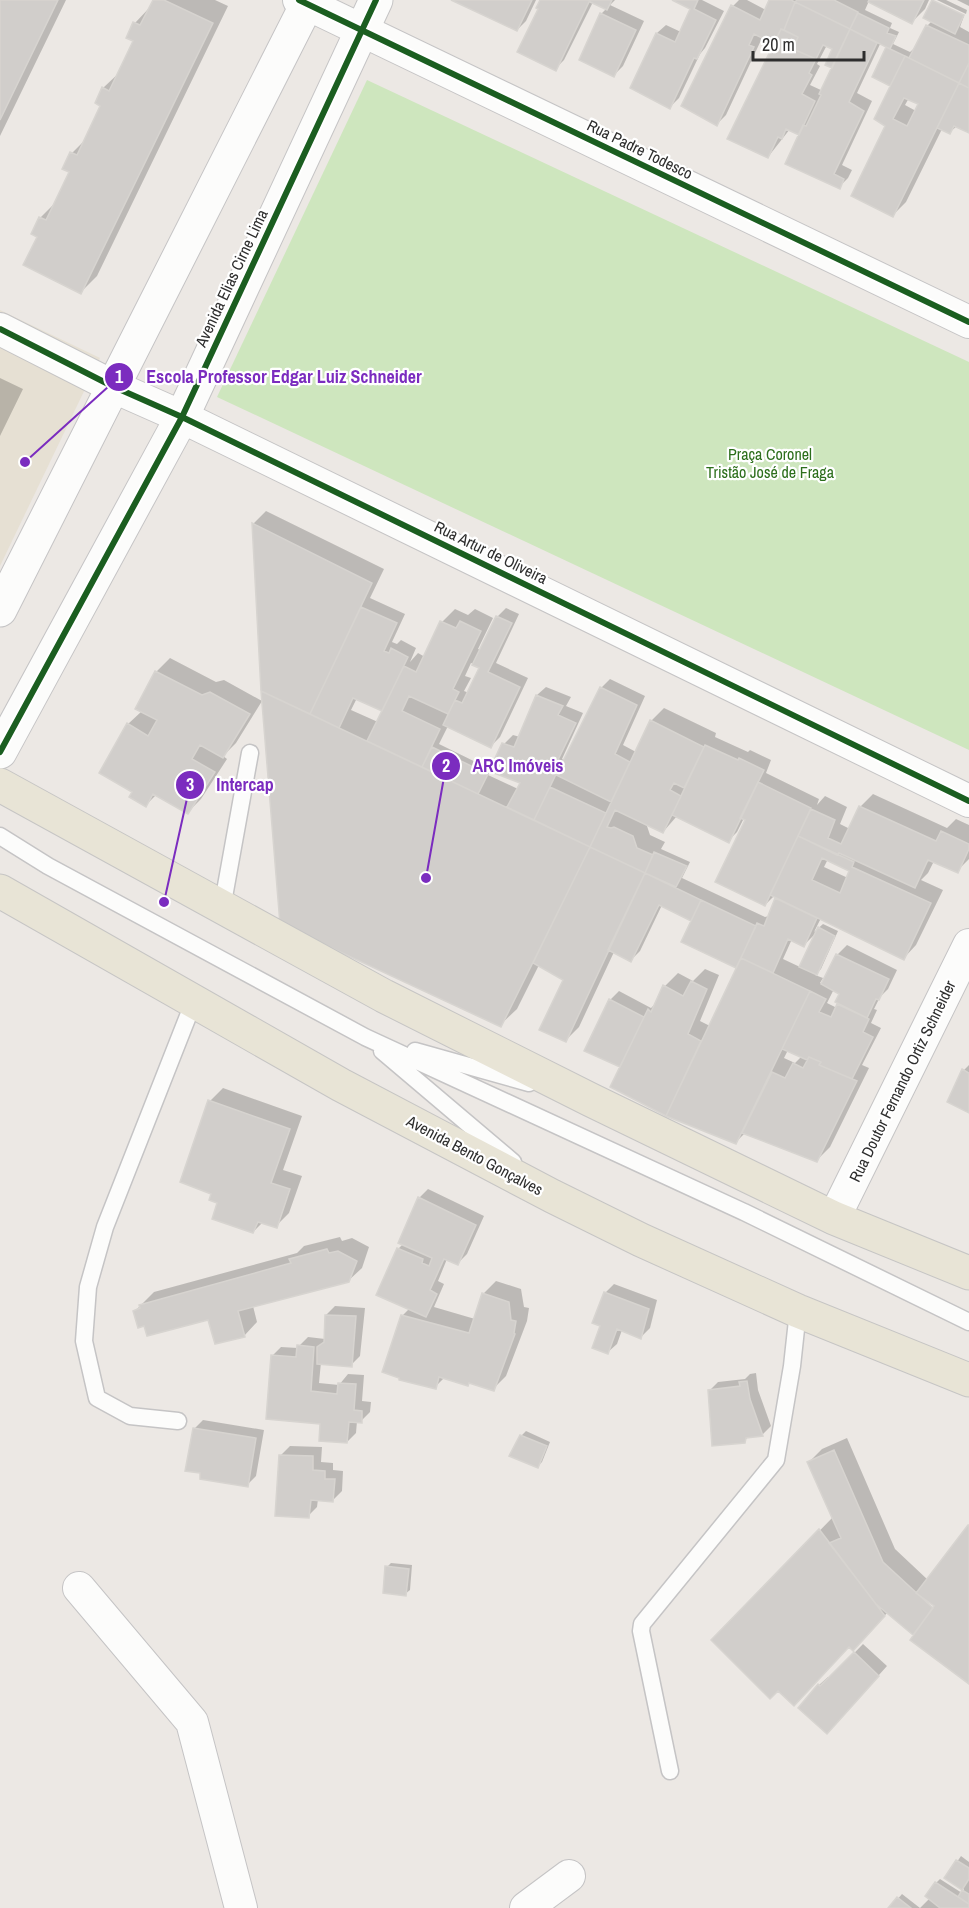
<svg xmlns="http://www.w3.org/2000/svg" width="969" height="1908" font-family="'Archivo Narrow',sans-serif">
<rect width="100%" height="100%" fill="#ece8e4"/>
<path fill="#e6e0d3" d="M0 310 100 358 0 566Z"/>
<path fill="#cee6be" d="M367 80 969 362V750L217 397Z"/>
<path fill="#0003" fill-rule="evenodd" d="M0 0H66L0 136Z
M154 0H215L228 6 97 276 81 292 39 236 40 218 56 202 71 171 72 153 87 138 102 106 103 88 120 72 135 41V23L151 6Z
M455 0H536L526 21 517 30Z
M543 0H615L610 5 644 21 623 66 614 75 601 14 607 8 593 2 564 60 555 69Z
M675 0H702L724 11 705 48 700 54 679 98 670 107 632 87 657 33 666 25 681 32 692 8Z
M739 0H747L766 10 771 0H929L925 9 912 22 869 1 865 10 892 23 890 28 899 32 893 44 910 52 918 45 928 25 932 21 933 1 964 16 960 27 969 32V131L957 126 950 132 942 129 906 202 893 215 887 125 892 86 874 76 888 46 881 42 857 93 872 101 842 165 852 170 848 178 839 187 801 134 790 129 768 157 776 43 763 36 726 115 717 124 733 6ZM827 45 834 49 833 67 823 91 810 85 820 66 817 64ZM909 98 920 104 916 111 905 105Z
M937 0H946L967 10 966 14Z
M957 0H969V6Z
M0 378 23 389 0 436Z
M266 511 384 569 370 598 405 614 392 642 397 644 401 640 416 648 410 662 418 653 425 657 442 622 455 609 468 615 475 609 493 618 478 649 481 650 497 617 506 608 519 614 496 663 528 678 500 737 491 746 448 726 439 744 492 770 504 744 513 735 520 737 537 695 546 687 571 697 566 706 583 713 562 759 565 761 601 688 610 679 645 696 623 745 636 752 651 721 664 708 716 733 715 737 748 752 750 750 771 760 766 773 819 799 817 805 825 796 847 807 840 824 850 829 860 807 873 794 947 828 956 819 969 825V859L957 871 934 861 928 873 921 880 943 890 916 945 903 959 821 918 814 932 823 924 838 931 821 969 815 975 823 978 820 983 823 984 838 954 847 945 897 970 888 989 880 997 874 1009 877 1010 871 1023 881 1028 862 1065 869 1068 830 1147 817 1160 745 1133 736 1142 666 1114 625 1061 586 1050 610 1000 619 991 651 1008 657 1002 665 986 678 973 693 981 705 969 719 975 700 1021 710 1026 740 961 736 966 693 921 662 905 640 951 631 960 614 952 579 1027 566 1040 565 979 539 965 517 1009 500 1025 281 923 263 691 253 524ZM471 663 481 667 469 693 464 691 471 678 465 676ZM357 698 383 710 378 722 351 710ZM491 770 522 782 518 789 488 775ZM677 816 728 841 737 832 744 818 747 820 765 905 774 896 777 897 769 916 765 917 682 878 690 862 661 849 665 842 650 835 646 823 663 832ZM828 859 851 870 848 878 824 867ZM817 932 800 967 783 959 792 939 804 945ZM834 989 841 993 837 1008 827 1003ZM788 1050 802 1056 795 1063 784 1058Z
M170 658 216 682 224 680 262 701 236 743 223 756 227 759 201 799 188 812 156 795 146 805 134 791 128 724 142 711 137 708 157 671Z
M969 1065V1112L964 1070Z
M223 1088 302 1116 283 1170 302 1176 289 1213 276 1226 263 1222 253 1232 219 1202 210 1101Z
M428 1189 484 1216 467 1254 458 1263 447 1259 438 1281 444 1284 434 1307 475 1319 483 1294 496 1281 521 1289 524 1307 529 1308 527 1321 506 1376 493 1389 471 1382 468 1385 445 1377 435 1387 402 1316 410 1308 398 1249 403 1244 419 1198Z
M340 1237 342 1241 352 1238 369 1247 362 1268 348 1281 253 1306 257 1322 244 1336 209 1318 145 1324 135 1311 154 1292 297 1253 304 1246Z
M614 1284 657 1300 650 1328 641 1337 622 1330 617 1344 608 1352 602 1325 605 1293Z
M335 1306 365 1308 360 1356 351 1365 321 1362 319 1383 339 1385 348 1374 364 1375 362 1401 371 1402 370 1412 361 1421H357L356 1433 347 1442 322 1422 272 1356 281 1347 298 1348 299 1346 308 1337 325 1339 326 1315Z
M756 1373 758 1390 771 1426 762 1435 749 1436 744 1441 709 1391 718 1382 745 1379 750 1374Z
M203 1420 264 1430 256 1476 247 1485 194 1429Z
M526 1431 550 1442 542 1462 538 1466 521 1436Z
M847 1438 895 1549 928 1580 969 1682 888 1612 865 1636 778 1689 713 1640 833 1517 809 1462 822 1449ZM919 1593 937 1606 933 1610 917 1596Z
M290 1446 322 1447 321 1462 333 1463V1470L343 1471 342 1491 333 1500 318 1499 317 1507 308 1516 281 1455Z
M391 1563 412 1565 410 1590 405 1594 387 1567Z
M863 1644 887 1666 836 1723 819 1685 828 1677 830 1678Z
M961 1856 969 1862V1908H920L930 1898 936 1883 940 1879 962 1893 964 1889 946 1878Z
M902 1894 920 1908H890Z"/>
<path fill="#d1cecb" stroke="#d7d4d0" stroke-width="1.5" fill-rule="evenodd" d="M0 0H58L0 120Z
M153 0H164L213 23 81 294 23 265 37 237 31 234 39 217 46 220 69 172 62 169 70 152 77 155 100 106 95 103 102 87 109 91 133 41 126 38 133 22 140 25Z
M451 0H532L517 31Z
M540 0H590L556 71 517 52 538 9 536 8Z
M590 0H612L607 10 590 2Z
M672 0H698L694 9 716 20 697 59 694 58 670 109 630 88 656 33 675 42 690 9Z
M769 0H791L795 2 784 30 781 29 774 44 754 34 749 45 754 47 717 126 681 106 731 5 760 20Z
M797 0H834L858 12 850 29 795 2Z
M869 0H924L912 24 868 2Z
M932 0 964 15 955 34 923 18Z
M795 2 850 29 832 68 825 65 832 49 823 45 816 59 793 49 798 37 784 30Z
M600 13 636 30 614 77 579 60Z
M858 13 889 28 887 33 896 36 890 49 850 29Z
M926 25 969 45V63L959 83 909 58Z
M781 29 798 37 793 49 816 59 809 73 812 75 802 94 815 101 799 135 786 129 782 139 778 137 768 158 727 139Z
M850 29 877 43 849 102 864 111 834 174 844 179 840 189 785 164 803 125 806 126 821 95 819 94Z
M886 47 905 56 890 86 872 77Z
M905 56 959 83 893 217 851 196 885 126 874 119ZM904 98 918 104 907 126 893 119Z
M969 63V88L959 83Z
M959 83 969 88V133L954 126 950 134 937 128Z
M252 523 372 583 310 714 261 691Z
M361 607 397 623 384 651 389 653 391 648 408 657 382 711 353 698 339 728 310 714Z
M496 616 512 623 488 672 520 687 491 748 443 725 455 700 462 703 479 668 472 665Z
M440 621 456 628 460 621 481 631 453 689 459 692 448 714 409 696 402 711 440 729 422 767 367 741 404 666 416 672Z
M155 671 202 695 210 692 250 714 223 758 200 745 192 759 215 772 188 814 153 794 146 807 129 797 132 792 99 773 127 723 148 736 157 720 135 709Z
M600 687 637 705 615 754 630 762 611 802 556 775Z
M261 691 590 847 501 1027 280 924Z
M536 695 563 706 558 715 576 723 554 768 558 770 534 820 507 807 520 783 489 771 502 743 514 747Z
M650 720 704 747 684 788 674 783 670 790 681 796 663 833 615 810 607 827 611 828 614 827 633 836 637 848 653 855 645 873 590 847Z
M705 745 738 760 739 758 764 770 729 843 672 815Z
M432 747 488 774 478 794 422 767Z
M758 782 811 808 765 906 715 882 745 820 740 818Z
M550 787 606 813 590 847 534 820Z
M859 806 936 841 941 831 969 844V849L958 873 928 860 915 888 839 853 837 855 798 836 811 809 835 820 828 838 841 844Z
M798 836 854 862 852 867 931 903 904 960 770 895ZM822 858 849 871 840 893 812 880Z
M590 847 645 873 566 1042 539 1030 563 980 533 963Z
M654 852 687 866 676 887 645 873Z
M645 873 701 900 691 921 659 905 631 962 608 950Z
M775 898 817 918 804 947 788 939 773 973 741 958 757 923 764 926Z
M701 900 756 926 736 968 681 942Z
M818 927 835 936 817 975 799 967Z
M836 954 889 979 879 1000 876 999 867 1018 835 1002 839 994 821 984Z
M741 958 810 991 736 1144 666 1116Z
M691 981 707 989 688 1034 701 1041 666 1116 610 1087 648 1009 651 1012 663 985 683 996Z
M810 991 826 999 819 1012 831 1017 837 1004 869 1019 863 1032 873 1037 852 1079 819 1065 821 1062 809 1057 807 1060 782 1049Z
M609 999 644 1017 620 1067 584 1051Z
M809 1057 821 1062 819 1065 857 1081 817 1162 742 1133 772 1072 785 1078 793 1063 803 1068Z
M962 1069 969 1073V1113L947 1102Z
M208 1100 290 1129 271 1183 290 1189 277 1228 258 1222 253 1233 212 1219 217 1203 209 1200 211 1194 180 1182Z
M418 1197 476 1225 458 1265 444 1259 430 1290 437 1294 426 1317 376 1295 397 1248 423 1259 422 1263 429 1266 432 1258 398 1243Z
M327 1249 329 1253 338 1251 357 1261 349 1282 238 1311 245 1337 215 1344 208 1320 147 1336 144 1326 138 1328 133 1311 140 1308 139 1305 291 1263 289 1259Z
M604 1292 649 1309 641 1339 617 1329 608 1354 592 1348 600 1326 592 1323Z
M482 1293 509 1302 511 1320 516 1321 514 1333 515 1334 494 1391 469 1383 468 1386 439 1377 436 1389 399 1380V1378L382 1372 401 1315 469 1333Z
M325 1315 356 1316 352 1367 317 1364V1347L324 1342Z
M297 1345 314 1347 311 1391 337 1394 338 1383 356 1384 354 1410 362 1411V1423L349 1422 347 1443 319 1441 320 1424 266 1419 271 1355 296 1357Z
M747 1381 750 1399 763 1436 746 1438 745 1443 712 1446 708 1390 740 1386 739 1382Z
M193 1428 256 1438 248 1487 200 1479V1473L185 1471Z
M520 1435 547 1446 538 1468 509 1456Z
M834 1450 883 1562 933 1608 913 1635 876 1604 829 1543 841 1538 807 1462Z
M279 1455 313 1456V1470L325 1471V1479H335L333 1502 311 1500 309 1518 275 1516Z
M968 1525H969V1684L910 1640 934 1606 916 1593Z
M819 1529 885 1616 853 1651 849 1647 794 1706 778 1691 770 1699 711 1640Z
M385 1566 409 1569 406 1596 383 1593Z
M854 1652 879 1676 827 1734 798 1708 818 1684 820 1686Z
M956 1860 969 1868V1879L962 1890 944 1878Z
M935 1882 969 1904V1908H940L925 1896Z
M962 1890 969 1894V1904L958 1897Z
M897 1897 911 1908H888Z"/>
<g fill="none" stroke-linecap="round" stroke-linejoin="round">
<g stroke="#c5c4c5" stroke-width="19">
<path id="lane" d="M0 836 48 866 365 1037 744 1212 969 1322
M222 908 250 753
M382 1051 513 1162
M415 1051 529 1083
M178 1421 130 1416 97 1398 84 1341 88 1287 105 1227 194 1001
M670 1771 641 1631 642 1624 776 1460 792 1366 798 1311"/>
</g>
<g stroke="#c5c4c5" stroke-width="34">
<path id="street" d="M299 0 969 322
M0 329 112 386 182 417 969 801
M834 1218 969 945
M79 1588 192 1722 241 1908
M526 1908 569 1876"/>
</g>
<g stroke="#c5c4c5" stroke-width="35">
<path id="secondary" d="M0 610 309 0
M0 752 182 417 376 0"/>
</g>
<g stroke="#c6c5c4" stroke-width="35">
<path id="primary" d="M0 785 384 996 591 1100 834 1218 969 1273
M0 891 341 1085 552 1196 641 1240 798 1311 969 1380"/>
</g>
<use href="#lane" stroke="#fcfcfb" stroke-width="16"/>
<use href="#street" stroke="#fcfcfb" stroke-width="32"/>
<use href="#secondary" stroke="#fcfcfb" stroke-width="33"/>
<use href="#primary" stroke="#e8e4d6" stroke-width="33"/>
<g stroke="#fff" stroke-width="10">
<path id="cycleway" d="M299 0 969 322
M0 329 112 386 182 417 969 801
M0 752 182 417 376 0"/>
</g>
<use href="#cycleway" stroke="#1b5e20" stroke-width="6"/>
</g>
<g text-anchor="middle" stroke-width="4.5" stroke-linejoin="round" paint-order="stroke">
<g font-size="16" fill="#2e2e2e" stroke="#fff">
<text transform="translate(640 149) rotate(26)" y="6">Rua Padre Todesco</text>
<text transform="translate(231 278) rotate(-65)" y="6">Avenida Elias Cirne Lima</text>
<text transform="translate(491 552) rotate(26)" y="6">Rua Artur de Oliveira</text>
<text transform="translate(902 1081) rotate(-64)" y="6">Rua Doutor Fernando Ortiz Schneider</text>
<text transform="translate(475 1155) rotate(28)" y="6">Avenida Bento Gonçalves</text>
</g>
<g font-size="16" fill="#2c6e1b" stroke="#fff">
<text x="770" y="460">Praça Coronel<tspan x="770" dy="18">Tristão José de Fraga</tspan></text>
</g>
</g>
<path fill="none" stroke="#7b2cbf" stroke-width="2" d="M25 462L119 377M426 878L446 766M164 902L190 785"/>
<g fill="#7b2cbf" stroke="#fff" stroke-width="2">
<circle cx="25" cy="462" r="6"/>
<circle cx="426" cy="878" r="6"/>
<circle cx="164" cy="902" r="6"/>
<circle cx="119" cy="377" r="15"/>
<circle cx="446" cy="766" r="15"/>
<circle cx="190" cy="785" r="15"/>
</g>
<g font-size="18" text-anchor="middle" font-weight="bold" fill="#fff">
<text x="119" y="383">1</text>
<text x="446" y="772">2</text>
<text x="190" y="791">3</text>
</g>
<g font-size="18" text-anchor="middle" font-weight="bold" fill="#7b2cbf" stroke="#fff" stroke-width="4.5" stroke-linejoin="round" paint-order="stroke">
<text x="284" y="383">Escola Professor Edgar Luiz Schneider</text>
<text x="518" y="772">ARC Imóveis</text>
<text x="245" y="791">Intercap</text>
</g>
<path d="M753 51v9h111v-9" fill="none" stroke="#2e2e2e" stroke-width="3"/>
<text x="762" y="51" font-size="18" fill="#2e2e2e" stroke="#ffffff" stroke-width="4.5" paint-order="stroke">20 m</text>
</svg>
